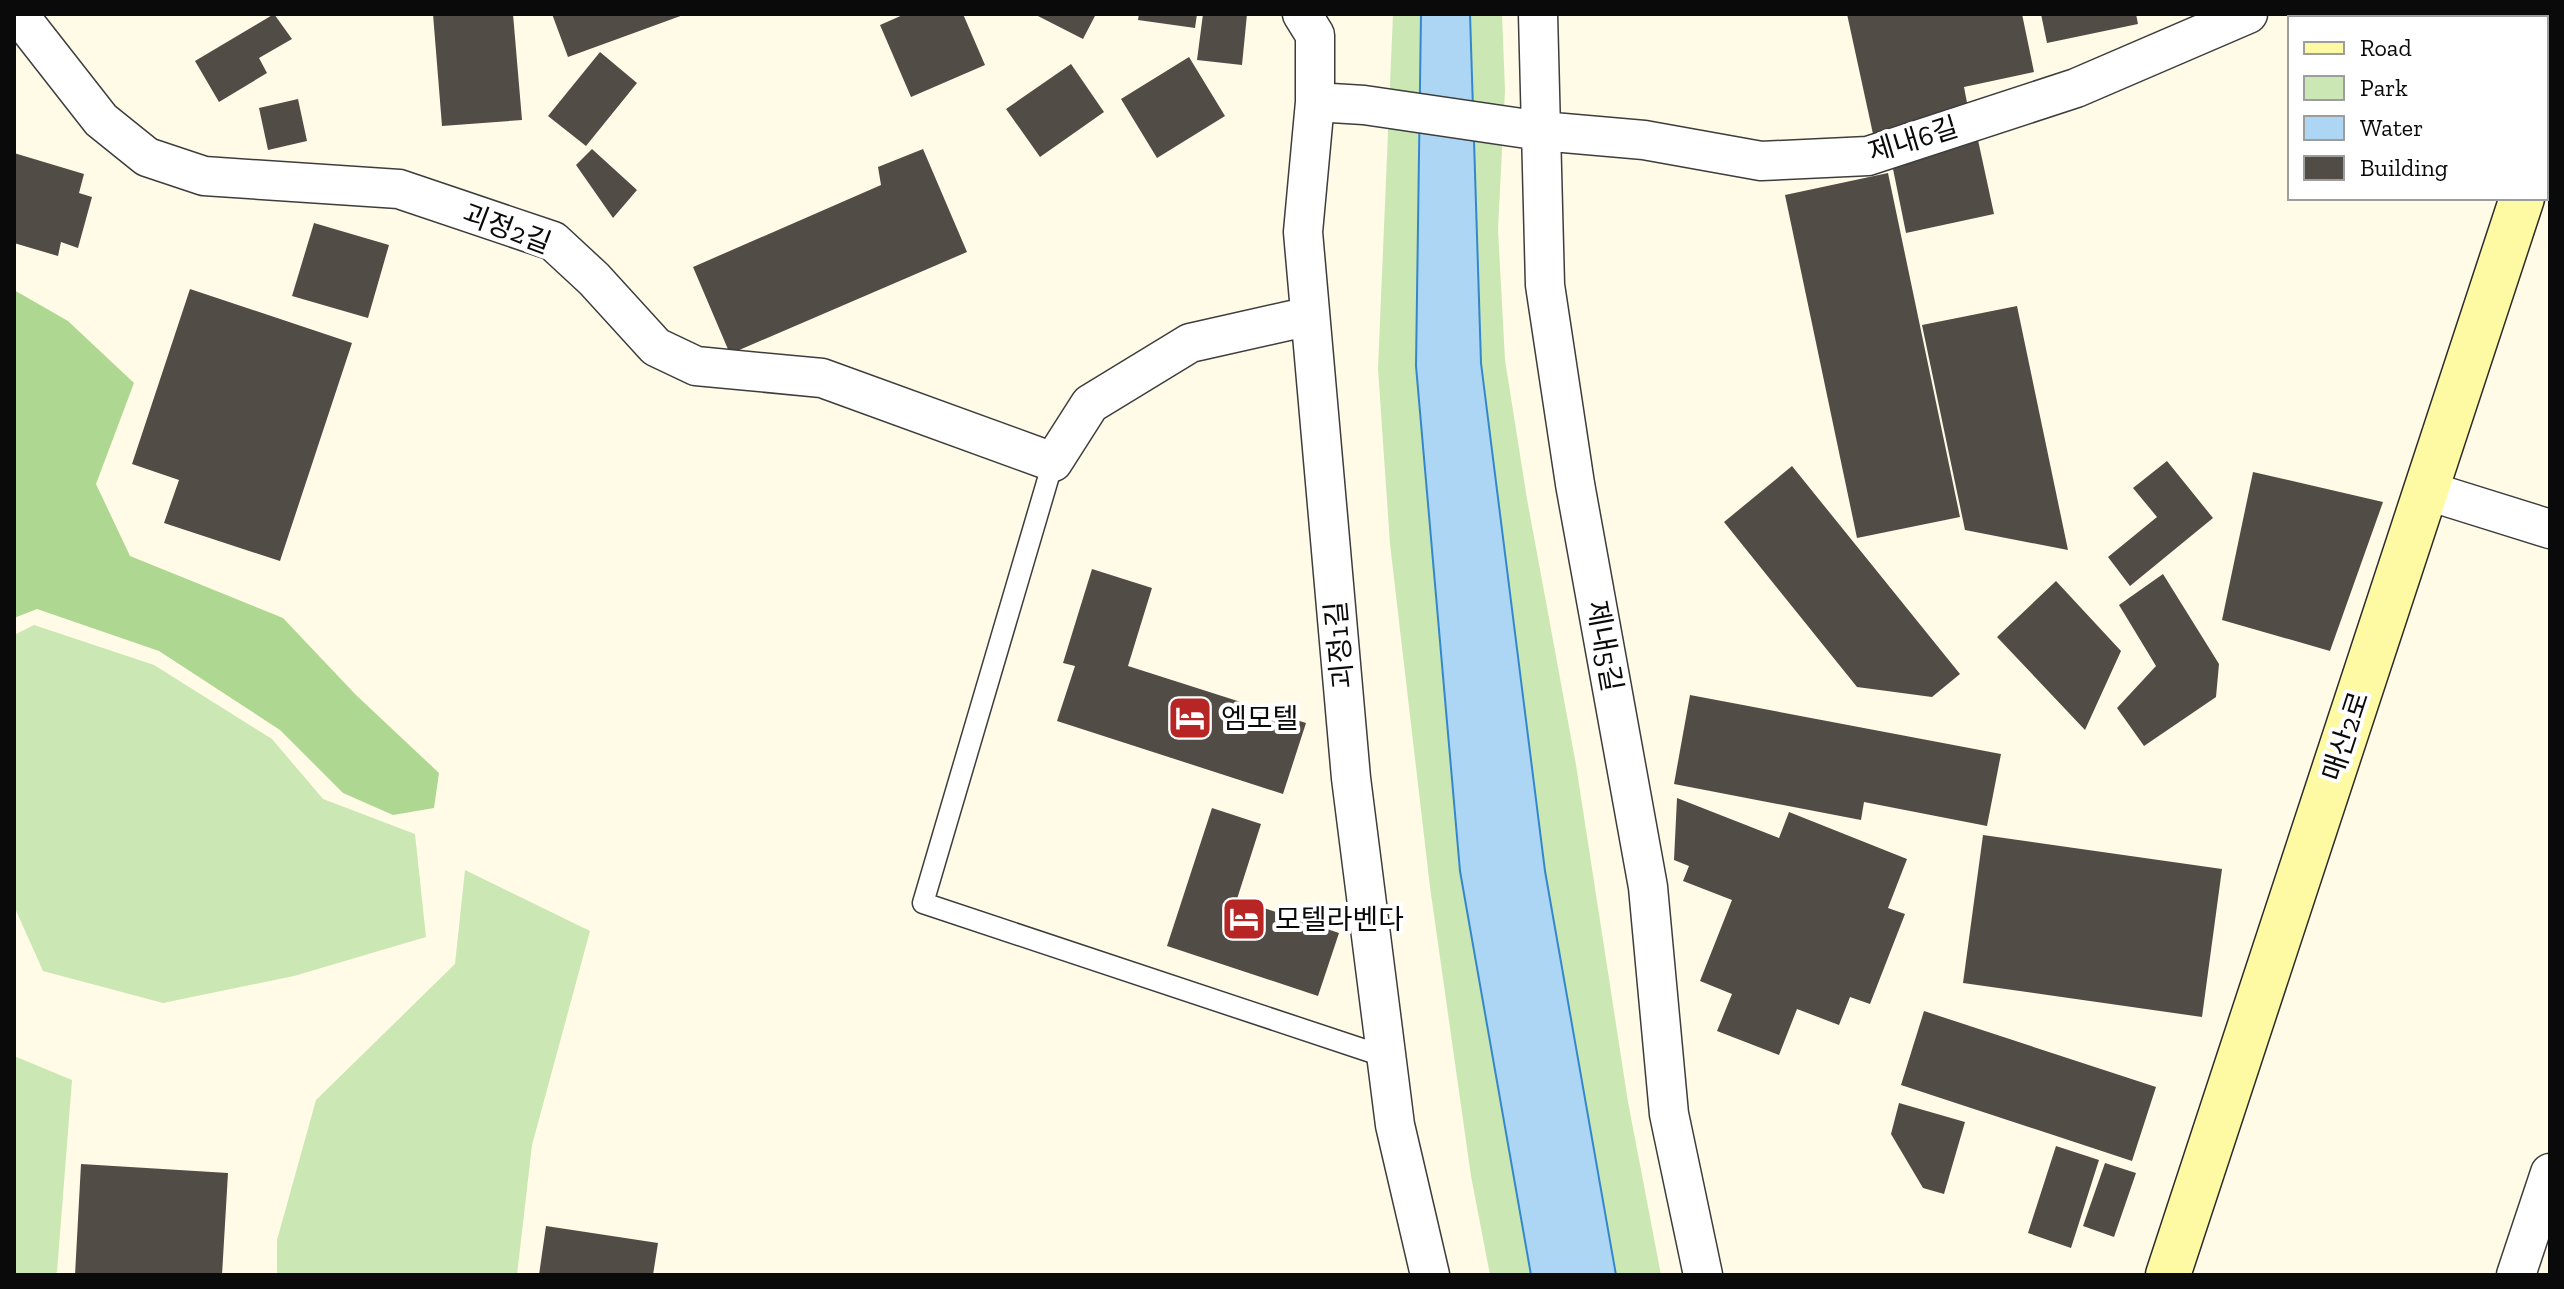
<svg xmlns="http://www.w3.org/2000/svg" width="2564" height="1289" font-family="'Zilla Slab','Noto Sans KR',serif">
<rect width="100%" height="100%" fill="#fffbe7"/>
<path fill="#cbe7b3" d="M1393 14H1421L1416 366 1460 871 1531 1275H1490L1471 1176 1430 887 1390 544 1378 369Z
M1470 14H1502L1505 91 1498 229 1505 360 1527 499 1576 765 1628 1102 1661 1275H1616L1545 871 1481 363Z
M34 625 154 665 272 739 323 799 415 834 426 937 294 976 163 1003 43 971 14 906V635Z
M465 870 590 931 532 1145 517 1275H277V1240L316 1100 455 964Z
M14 1056 72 1080 57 1272 54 1275H14Z"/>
<path fill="#aed892" d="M14 290 68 321 134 383 96 484 130 556 283 618 356 695 439 773 434 808 393 815 343 793 280 730 159 651 37 609 14 618Z"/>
<path fill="#add6f5" stroke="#3587cb" stroke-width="2" d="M1421 14H1470L1481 363 1545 871 1616 1275H1531L1460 871 1416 366Z"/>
<path fill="#524c47" d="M274 14 292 39 259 58 267 73 219 102 195 61Z
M433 14H513L522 120 442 126Z
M552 14H686L568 57Z
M905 14H963L985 65 911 97 880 25Z
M1034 14H1096L1083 39Z
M1139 14H1197L1195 28 1138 20Z
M1203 14H1247L1242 65 1197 60Z
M1847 14H2022L2034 72 1964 87 1969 113 1873 134Z
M2041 14H2136L2138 24 2047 43Z
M600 52 637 83 586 146 548 116Z
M1189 57 1225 116 1157 158 1121 99Z
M1071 64 1104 112 1040 157 1006 109Z
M298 99 307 141 268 150 259 108Z
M1978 140 1994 214 1906 233 1891 159Z
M592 149 637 190 613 218 576 165Z
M923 149 967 252 730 354 693 267 881 185 878 167Z
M14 153 84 174 79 193 92 197 78 248 61 242 58 256 14 243Z
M1888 173 1960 517 1857 538 1785 195Z
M314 223 389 245 368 318 292 296Z
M190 289 352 343 280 561 164 523 179 480 132 464Z
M2017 306 2068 550 1965 530 1922 325Z
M2167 461 2213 518 2130 586 2108 557 2157 517 2133 488Z
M1792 466 1960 674 1932 697 1857 687 1724 522Z
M2253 472 2383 502 2330 651 2222 620Z
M1092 569 1152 588 1128 666 1306 723 1283 794 1057 721 1075 666 1063 663Z
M2163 574 2219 664 2216 697 2144 746 2117 708 2156 666 2119 605Z
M2056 581 2121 651 2085 730 1997 637Z
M1690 695 2001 754 1987 826 1864 802 1861 820 1674 784Z
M1677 798 1779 838 1789 812 1907 859 1888 908 1905 914 1870 1004 1850 997 1839 1025 1797 1009 1779 1055 1717 1031 1732 994 1700 981 1732 900 1683 881 1689 866 1674 860Z
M1212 808 1261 824 1237 899 1339 933 1318 996 1167 946Z
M1983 835 2222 869 2202 1017 1963 983Z
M1924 1011 2156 1087 2132 1161 1901 1085Z
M1899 1103 1965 1122 1944 1194 1923 1188 1891 1134Z
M2056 1146 2099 1160 2071 1248 2028 1233Z
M2105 1163 2136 1173 2114 1237 2083 1226Z
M81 1164 228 1173 222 1275H75Z
M546 1226 658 1243 653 1275H539Z"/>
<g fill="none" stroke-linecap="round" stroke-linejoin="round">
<g stroke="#3d3d3d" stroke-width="23">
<path id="lane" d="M1053 462 923 903 1386 1057"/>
</g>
<g stroke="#3d3d3d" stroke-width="41">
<path id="street" d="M18 14 101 120 147 157 204 176 399 189 553 241 594 279 656 347 696 366 822 378 1053 462 1090 404 1190 343 1310 316
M1302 14 1315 35V102L1303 232 1351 778 1395 1125 1430 1275
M1538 14 1545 285 1575 484 1648 887 1669 1114 1703 1275
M1315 102 1364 105 1541 131 1644 140 1761 161 1868 156 2076 88 2248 14
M2425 490 2550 529
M2516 1275 2550 1173"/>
</g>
<g stroke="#2c2c2c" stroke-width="47">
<path id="secondary" d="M2546 124 2550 112
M2168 1275 2522 198"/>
</g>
<use href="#lane" stroke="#fff" stroke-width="20"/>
<use href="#street" stroke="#fff" stroke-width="38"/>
<use href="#secondary" stroke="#fef9a3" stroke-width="44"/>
</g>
<defs>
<g id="hotel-square" transform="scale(2.3)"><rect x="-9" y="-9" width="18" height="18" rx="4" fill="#b72625" stroke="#fff"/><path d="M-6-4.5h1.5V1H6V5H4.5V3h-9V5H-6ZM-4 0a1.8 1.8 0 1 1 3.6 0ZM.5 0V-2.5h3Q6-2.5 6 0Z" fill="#fff"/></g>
</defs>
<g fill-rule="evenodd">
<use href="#hotel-square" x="1190" y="718"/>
<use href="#hotel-square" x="1244" y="919"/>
</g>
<g text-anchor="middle" stroke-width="8" stroke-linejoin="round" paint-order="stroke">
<g font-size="28" fill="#0a0a0a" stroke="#fff">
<text transform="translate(1913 139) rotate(-17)" y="10">제내6길</text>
<text transform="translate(507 228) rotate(21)" y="10">괴정2길</text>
<text transform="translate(1339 645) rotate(-95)" y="10">괴정1길</text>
<text transform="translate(1605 646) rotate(80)" y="10">제내5길</text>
<text transform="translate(2345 736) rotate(-72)" y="10">매산2로</text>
</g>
<g font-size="28" fill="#0a0a0a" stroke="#fff" text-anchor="start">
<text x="1221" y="728">엠모텔</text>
<text x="1275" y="929">모텔라벤다</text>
</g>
</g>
<rect width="2564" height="1289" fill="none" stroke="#0a0a0a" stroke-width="32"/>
<rect x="2288" y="16" width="260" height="184" fill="#ffffff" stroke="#9d9d9d" stroke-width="2"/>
<rect x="2304" y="42" width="40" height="12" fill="#fef9a3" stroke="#9d9d9d" stroke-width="2"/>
<text x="2360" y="56" font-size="24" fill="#0a0a0a">Road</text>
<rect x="2304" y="76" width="40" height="24" fill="#cbe7b3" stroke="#9d9d9d" stroke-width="2"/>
<text x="2360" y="96" font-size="24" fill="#0a0a0a">Park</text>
<rect x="2304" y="116" width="40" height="24" fill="#add6f5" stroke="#9d9d9d" stroke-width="2"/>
<text x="2360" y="136" font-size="24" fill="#0a0a0a">Water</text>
<rect x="2304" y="156" width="40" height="24" fill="#524c47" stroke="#9d9d9d" stroke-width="2"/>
<text x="2360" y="176" font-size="24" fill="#0a0a0a">Building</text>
</svg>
